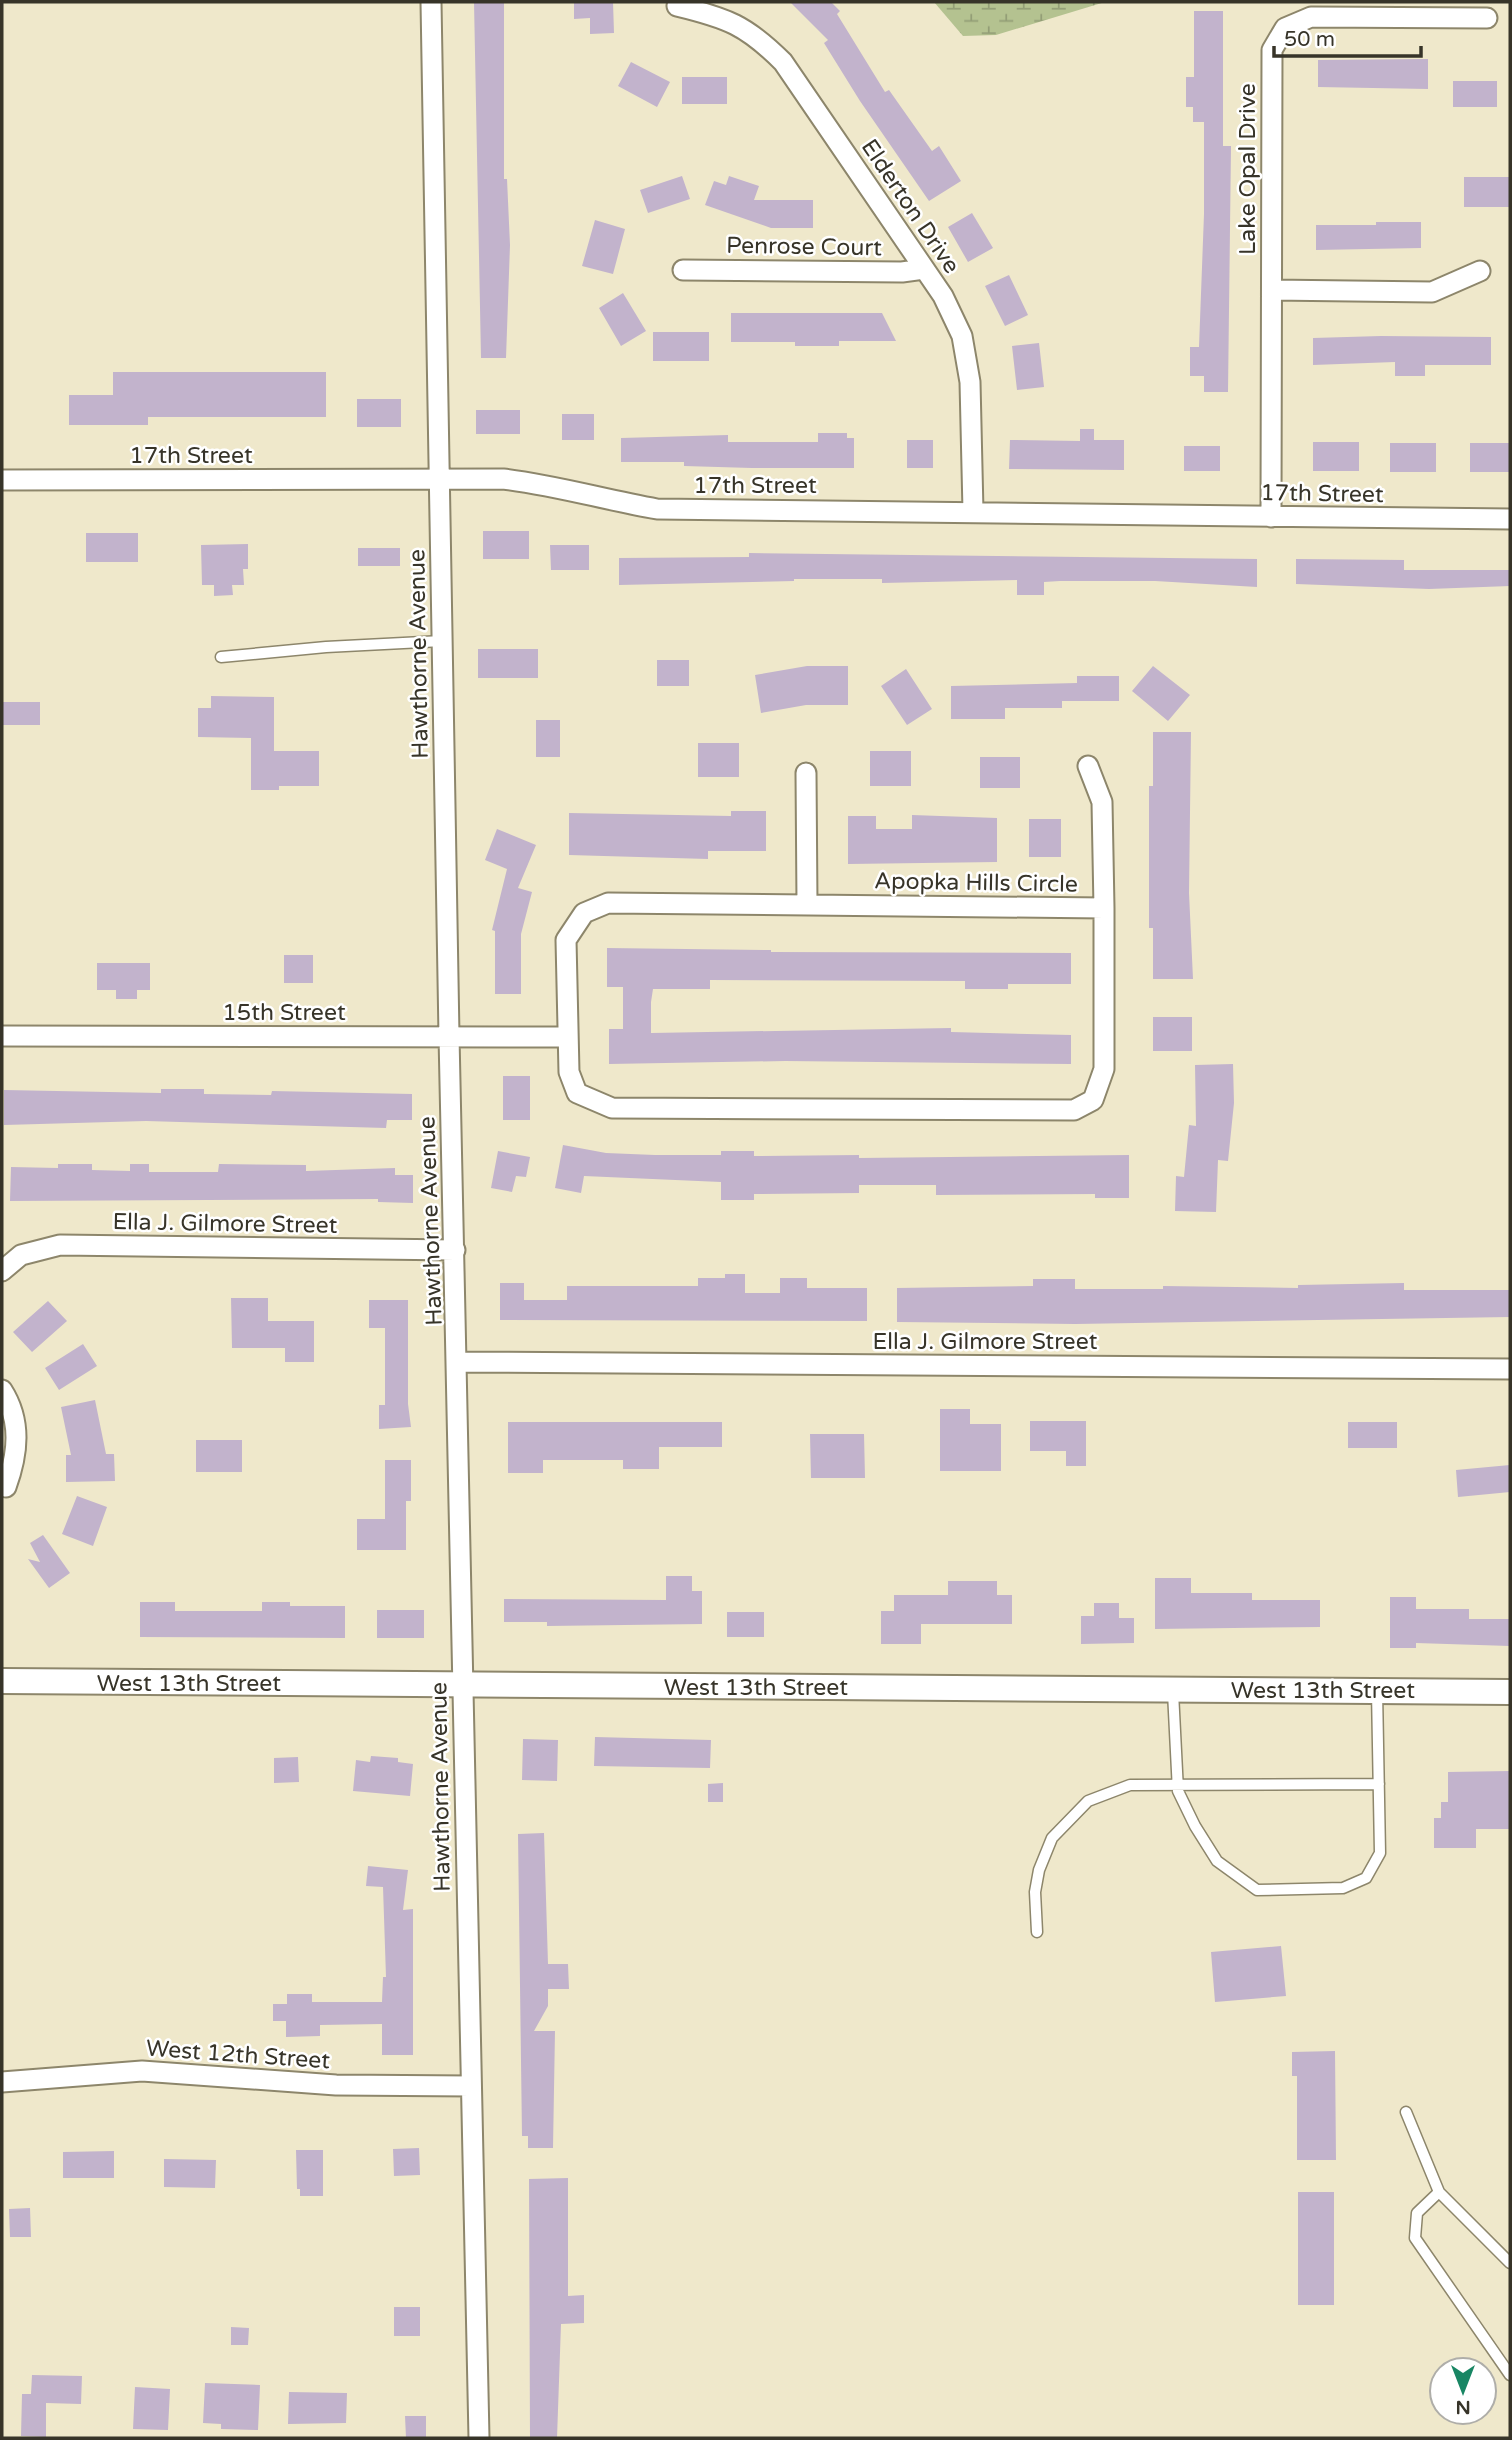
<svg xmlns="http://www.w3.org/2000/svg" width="1512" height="2440" font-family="'Varela Round',sans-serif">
<defs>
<pattern id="wetland-marsh" width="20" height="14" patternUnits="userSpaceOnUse" patternTransform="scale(1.75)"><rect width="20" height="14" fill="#b4c290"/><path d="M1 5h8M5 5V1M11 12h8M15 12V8" fill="none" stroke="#939e76"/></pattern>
</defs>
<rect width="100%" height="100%" fill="#efe8cb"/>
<path fill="url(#wetland-marsh)" d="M934 2H1105L996 35 963 36Z"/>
<path fill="#c2b3cc" d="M474 2H504V179H507L510 245 506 358H481Z
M574 2H613L614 33 590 34V18L574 19Z
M790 2H831L840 11 837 14 885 92 889 90 932 151 939 146 961 181 929 201 860 101 824 43 828 40Z
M1194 11H1223V146H1231L1228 392H1204V376H1190V347H1199L1204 214V122H1193V107H1186V77H1194Z
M1428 59V89L1318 87V60Z
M631 62 670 82 657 107 618 86Z
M682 77H727V104H682Z
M1453 81H1497V107H1453Z
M682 176 690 199 648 213 640 190Z
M729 176 759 186 754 200H813V228H771L705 205 714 181 726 185Z
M1464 177H1509V207H1464Z
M972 213 993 248 968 262 948 227Z
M595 220 625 229 613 274 582 266Z
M1376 222H1421V248L1316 250V225H1376Z
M1009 275 1028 315 1005 326 985 286Z
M623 293 646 331 621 346 599 308Z
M731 313H882L896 341H839V346H795V342H731Z
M653 332H709V361H653Z
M1381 336 1491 337V365H1425V376H1395V362L1313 365V338Z
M1039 343 1044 387 1017 390 1012 346Z
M113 372H326V417H148V425H69V395H113Z
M357 399H401V427H357Z
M476 410H520V434H476Z
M562 414H594V440H562Z
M1080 429H1094V440H1124V470L1009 469 1010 440 1080 441Z
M818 433H847V438H854V468H752L684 466V462H621V438L728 435V442H818Z
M907 440H933V468H907Z
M1313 442H1359V471H1313Z
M1390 443H1436V472H1390Z
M1470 443H1510V472H1470Z
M1184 446H1220V471H1184Z
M483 531H529V559H483Z
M86 533H138V562H86Z
M248 544V569H243L244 585H232L233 595 214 596V585H202L201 545Z
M550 545H589V570H551Z
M358 548H400V566H358Z
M749 553 1257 559V587L1155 581H1060L1044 582V595H1017V580L882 583V579H794V581L619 585V558L749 557Z
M1296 559 1404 560V570H1510V586L1429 589 1296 584Z
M478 649H538V678H478Z
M657 660H689V686H657Z
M807 666H848V705H806L761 713 755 675Z
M1153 666 1190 695 1168 721 1132 691Z
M906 669 932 709 907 725 881 686Z
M1077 676H1119V701H1062V708H1005V719H951V686L1077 683Z
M211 696 274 697V751H319V786H279V790H251V738L198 737V708H211Z
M2 702H40V725H2Z
M536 720H560V757H536Z
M1153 732H1191L1189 893 1193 979H1153V928H1149V786H1153Z
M698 743H739V777H698Z
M870 751H911V786H870Z
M980 757H1020V788H980Z
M731 811H766V851H708V859L569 855V813L731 816Z
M912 815 997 818V862L848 864V816H876V829H912Z
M1029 819H1061V857H1029Z
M497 829 536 845 518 888 532 892 521 934V994H495V931L492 930 507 869 485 860Z
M607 948 771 950V952L1071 953V984H1008V989H965V981L710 980V989H653L651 1002V1033L951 1028V1032L1071 1035V1064L785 1061 609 1064V1029H623V987H607Z
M284 955H313V983H284Z
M97 963H150V990H137V999H116V990H97Z
M1153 1017H1192V1051H1153Z
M1233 1064 1234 1103 1228 1161 1218 1160 1216 1212 1175 1211 1176 1176 1184 1177 1189 1125 1196 1126 1195 1065Z
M503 1076H530V1120H503Z
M161 1089H204V1094L271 1095 272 1091 412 1094V1120H387L386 1128 146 1121 4 1125V1090L161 1093Z
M563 1145 606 1153 655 1155H721V1151H754V1156L859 1155V1158L1129 1155V1198H1095V1194L936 1195V1185H859V1193L754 1194V1200H721V1182L584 1176 581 1193 555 1188Z
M498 1151 530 1157 526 1177 516 1176 512 1192 491 1188Z
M58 1164H92V1170L130 1171V1164H149V1172H218L219 1164 306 1165V1171L395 1168V1175H413V1203L378 1202V1199L10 1201 11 1167 58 1168Z
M725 1274H745V1293H780V1278H807V1288H867V1321L500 1320V1283H524V1300H567V1286H698V1278H725Z
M1033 1279H1075V1289H1163V1286L1298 1288V1285L1404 1283V1290H1510V1317L1075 1324 897 1322V1288L1033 1286Z
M231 1298H268V1321H314V1362H285V1348H232Z
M369 1300H408V1404L411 1427 379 1429V1405H385V1328H369Z
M48 1301 67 1321 32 1352 13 1332Z
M83 1344 97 1366 59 1390 45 1368Z
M95 1400 106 1454H114L115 1481 66 1482V1455H71L61 1407Z
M940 1409H970V1424H1001V1471H940Z
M1030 1421H1086V1466H1066V1451H1030Z
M508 1422H722V1447H659V1469H623V1460H543V1473H508Z
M1348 1422H1397V1448H1348Z
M810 1434H864L865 1478H811Z
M196 1440H242V1472H196Z
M385 1460H411V1501H406V1550H357V1519H385Z
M1510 1465V1492L1458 1497 1456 1470Z
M77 1496 107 1507 93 1546 62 1534Z
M43 1535 70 1573 49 1588 28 1559 40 1562 30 1543Z
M666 1576H692V1591H702V1624L547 1626V1622H504V1599L666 1600Z
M1155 1578H1191V1593H1252V1600H1320V1627L1155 1629Z
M948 1581H997V1595H1012V1624H921V1644H881V1611H894V1595H948Z
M1390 1597H1416V1609H1469V1619H1510V1646L1416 1643V1648H1390Z
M140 1602H175V1611H262V1602H290V1606H345V1638L140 1637Z
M1094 1603H1119V1618H1134V1643L1081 1644V1616H1094Z
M377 1610H424V1638H377Z
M727 1612H764V1637H727Z
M595 1737 711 1740 710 1768 594 1766Z
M523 1739 558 1740 557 1781 522 1780Z
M371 1756 398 1758V1762L413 1764 410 1796 353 1791 356 1760 370 1762Z
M298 1757 299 1782 274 1783V1758Z
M1510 1771V1829H1476V1848H1434V1818H1441V1802H1448V1772Z
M723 1783V1802H708V1784Z
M544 1833 548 1964H568L569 1989H548V2006L534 2031H555L553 2148H528V2136H522L518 1834Z
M368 1866 408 1870 403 1910 413 1909V2055H382V2024L320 2025V2036L286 2037V2021H273V2004H287V1994H312V2002H382L383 1977H386L383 1887 366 1886Z
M1281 1946 1286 1996 1215 2002 1211 1952Z
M1335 2051 1336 2160H1297V2076H1292V2052Z
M419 2148 420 2175 394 2176 393 2149Z
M296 2150H323V2196H300V2189H297Z
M114 2151V2178H63V2152Z
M164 2159 216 2160 215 2188 164 2187Z
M568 2178V2296L584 2295V2323L561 2324 557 2438H530L529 2179Z
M1298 2192H1334V2305H1298Z
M30 2208 31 2237H10L9 2209Z
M394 2307H420V2336H394Z
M231 2327 249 2328 248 2345H231Z
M32 2375 82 2376 81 2404 46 2403V2437L21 2436 22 2394H31Z
M205 2383 260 2385 258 2430 221 2429V2424L203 2423Z
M135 2387 170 2389 168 2430 133 2429Z
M289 2392 347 2393 346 2423 288 2424Z
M405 2416H426V2438H406Z"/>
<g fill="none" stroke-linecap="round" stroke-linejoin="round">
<g stroke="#8d866b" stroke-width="13">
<path id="service" d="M221 657 326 647 442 641
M1173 1692 1178 1791 1195 1826 1217 1861 1257 1890 1343 1888 1366 1878 1380 1853 1377 1691
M1037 1932 1035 1892 1039 1870 1052 1838 1088 1801 1130 1785 1379 1784
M1406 2112 1439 2192 1510 2263
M1439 2192 1417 2213 1415 2238 1510 2375"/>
</g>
<g stroke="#8d866b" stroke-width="23">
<path id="minor" d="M431 2 449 1036 479 2438
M677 6C727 18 746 25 783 62L943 296 962 336 970 382 973 511
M683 270 902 272 924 269
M1272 290 1432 292 1480 271
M2 480 503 479C555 485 605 500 657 509L1510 519
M1271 517 1272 50 1285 28 1311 17 1487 18
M1088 766 1102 802 1104 908
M806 773 807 904
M608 903 1104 908V1069L1093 1100 1074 1110 612 1108 577 1093 569 1072 566 940 584 913Z
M2 1036 566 1037
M2 1271 21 1255 60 1245 455 1250
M459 1362 1510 1369
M2 1390C22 1421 18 1454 6 1487
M2 2082 142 2071 336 2085 471 2086"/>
</g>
<g stroke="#8d866b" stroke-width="28">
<path id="tertiary" d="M2 1681 1510 1692"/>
</g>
<use href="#service" stroke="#fff" stroke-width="10"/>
<use href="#minor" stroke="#fff" stroke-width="19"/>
<use href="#tertiary" stroke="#fff" stroke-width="24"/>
</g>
<g text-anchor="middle" stroke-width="5" stroke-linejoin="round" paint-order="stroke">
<g font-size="23" fill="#373429" stroke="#fff">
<text transform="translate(1247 169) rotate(-90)" y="8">Lake Opal Drive</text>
<text transform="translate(911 206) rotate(56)" y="8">Elderton Drive</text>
<text transform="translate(804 246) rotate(1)" y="8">Penrose Court</text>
<text x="191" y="463">17th Street</text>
<text x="755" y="493">17th Street</text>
<text transform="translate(1322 493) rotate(1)" y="8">17th Street</text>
<text transform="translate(418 654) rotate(-91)" y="8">Hawthorne Avenue</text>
<text transform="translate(976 882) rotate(1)" y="8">Apopka Hills Circle</text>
<text x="284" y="1020">15th Street</text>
<text transform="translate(430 1221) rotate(-92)" y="8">Hawthorne Avenue</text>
<text transform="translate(225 1223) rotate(1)" y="8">Ella J. Gilmore Street</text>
<text x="985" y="1349">Ella J. Gilmore Street</text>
<text x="189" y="1691">West 13th Street</text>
<text x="756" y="1695">West 13th Street</text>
<text x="1323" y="1698">West 13th Street</text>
<text transform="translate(440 1787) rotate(-91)" y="8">Hawthorne Avenue</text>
<text transform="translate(238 2054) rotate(4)" y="8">West 12th Street</text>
</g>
</g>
<rect width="1512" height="2440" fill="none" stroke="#373429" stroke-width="7"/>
<g transform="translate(1463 2391) rotate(180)"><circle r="33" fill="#ffffff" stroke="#afaea9" stroke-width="2"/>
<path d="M0-5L12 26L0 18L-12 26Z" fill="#198664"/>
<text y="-10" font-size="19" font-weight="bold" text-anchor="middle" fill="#373429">N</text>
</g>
<path d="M1274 46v10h147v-10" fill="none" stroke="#373429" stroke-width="3.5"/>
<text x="1284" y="46" font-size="21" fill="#373429" stroke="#ffffff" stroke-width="5" paint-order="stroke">50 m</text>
</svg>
